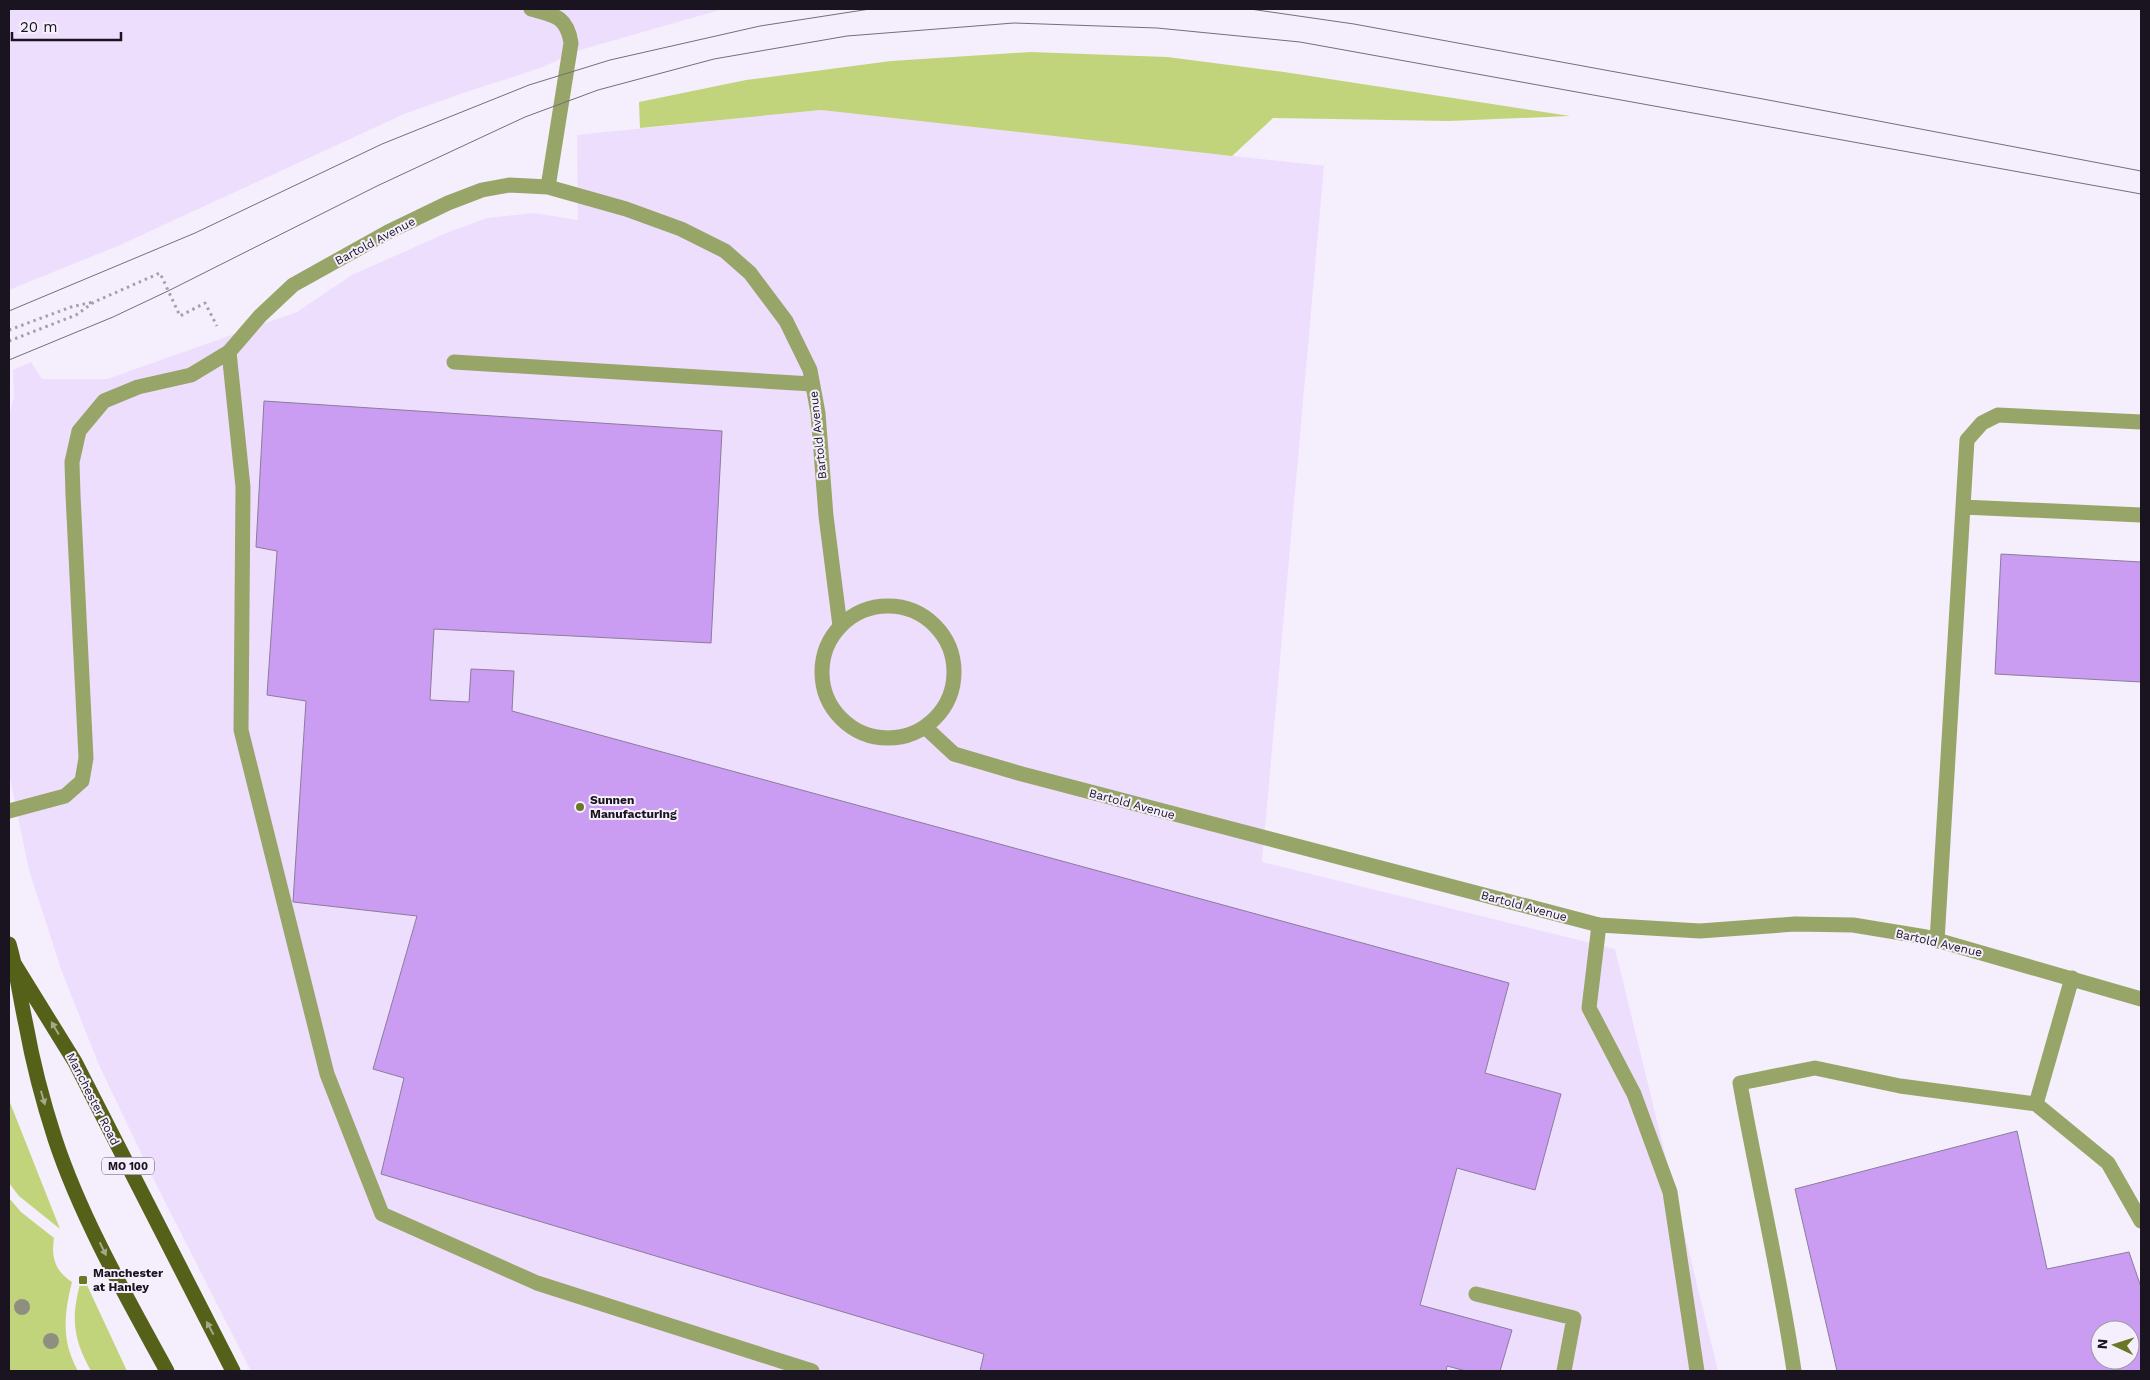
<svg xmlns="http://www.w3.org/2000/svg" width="2150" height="1380" font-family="'Work Sans',sans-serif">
<rect width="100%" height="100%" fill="#f5eefc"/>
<path fill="#eedefe" d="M10 9H723L580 50 543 67 463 93 404 114 120 245 9 290Z
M821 110 1324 166 1262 862 1615 949 1718 1371H251L155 1182 98 1063 61 969 29 870 9 774V416L14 396 13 370 31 362 42 379H107L297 312 352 275 444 234 487 218 534 213 578 220 577 135Z"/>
<path fill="#c2d47b" d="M1030 52 1167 57 1284 72 1570 116 1449 121 1273 118 1232 156 821 110 640 128 639 102 746 80 891 61Z
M9 1100 60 1229 19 1196 9 1183Z
M9 1198 21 1212 54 1238C51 1257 55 1271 72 1282 64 1314 61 1341 78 1371H9Z
M86 1283 127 1371H91C73 1339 71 1319 80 1284Z"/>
<path fill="#ca9df2" stroke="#8b7c9a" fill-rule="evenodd" d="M264 401 722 431 711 643 434 629 430 700 469 702 471 669 514 671 512 711 1509 983 1485 1073 1561 1094 1535 1190 1457 1168 1420 1305 1512 1330 1500 1371H1466L1447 1366 1446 1371H980L984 1354 381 1174 404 1078 373 1069 417 916 293 902 306 701 267 695 277 551 256 547Z
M2001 554 2141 562V682L1995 674Z
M2017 1131 2047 1269 2129 1252 2141 1287V1371H1837L1795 1189ZM2100 1330H2130V1360H2100Z"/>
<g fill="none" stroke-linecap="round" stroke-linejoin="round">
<path stroke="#a59fac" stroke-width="3" stroke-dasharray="2.5 4" stroke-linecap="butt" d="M9 330 71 307 93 302
M9 341 76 315 94 302 160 273 180 316 205 303 217 326"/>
<path stroke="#98a569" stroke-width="15" d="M454 362 812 384
M1963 507 2141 515
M9 811 65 796 82 781 86 758 73 495 72 462 79 431 104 401 138 387 191 375 229 352 243 487 241 730 327 1074 382 1214 537 1283 812 1371
M1599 925 1589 1008 1634 1094 1670 1192 1697 1371
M1937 941 1967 440 1982 423 1998 415 2141 422
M2036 1104 2108 1163 2141 1221
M1476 1294 1574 1318 1564 1371
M1794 1371C1780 1274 1757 1179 1740 1083L1815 1068 1900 1086 2036 1104 2072 978"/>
<path stroke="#98a569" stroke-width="15" d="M531 9C554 15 567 16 571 43L548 187 626 209 681 229 725 251 750 273 786 321 810 370 818 413 826 516 840 626
M229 352 260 316 293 285 388 232 448 203 482 190 509 185 548 187
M822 672a66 66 0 1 1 132 0a66 66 0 1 1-132 0Z
M925 727 954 754 1022 774 1599 925 1700 931 1795 924 1853 925 1926 937 2141 999"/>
<path stroke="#556119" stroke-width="15" d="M9 944C17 971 20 998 26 1025 33 1064 43 1102 55 1139 81 1218 127 1298 167 1371
M15 965 75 1062 233 1371"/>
<path stroke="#746d7a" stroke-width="1" d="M1250 9 1354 24 1763 99 2141 171
M9 311 195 233 382 144 529 85 610 60 760 26 870 9
M9 360 113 317 168 291 377 186 525 117 598 90 714 59 847 36 1014 23 1157 28 1300 42 2141 194"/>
</g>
<g fill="#8e8f7f">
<circle cx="22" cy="1307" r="8"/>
<circle cx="51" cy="1341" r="8"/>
</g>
<defs><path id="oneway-solid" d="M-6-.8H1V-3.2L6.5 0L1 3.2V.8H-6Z" transform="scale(1.25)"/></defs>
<g fill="#a5a88a">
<use href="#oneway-solid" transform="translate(55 1028) rotate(-121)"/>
<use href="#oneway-solid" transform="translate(43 1098) rotate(74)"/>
<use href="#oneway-solid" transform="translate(103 1249) rotate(64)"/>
<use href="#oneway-solid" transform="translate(210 1328) rotate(-118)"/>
</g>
<g fill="#697824" stroke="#f5eefc" stroke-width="2">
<circle cx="580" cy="807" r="5"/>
<rect x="78" y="1275" width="10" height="10" rx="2.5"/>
</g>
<g text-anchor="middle" stroke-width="4" stroke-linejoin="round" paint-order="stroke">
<rect fill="#f5eefc" stroke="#5c5562" stroke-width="1" x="102" y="1157.5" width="52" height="17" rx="4"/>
<g font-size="11" font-weight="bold" fill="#1a1420">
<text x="128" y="1170">MO 100</text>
</g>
<g font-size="12" fill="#1a1420" stroke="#f5eefc">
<text transform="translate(375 241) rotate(-28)" y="4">Bartold Avenue</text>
<text transform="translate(818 435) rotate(-96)" y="4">Bartold Avenue</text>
<text transform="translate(1132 804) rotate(15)" y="4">Bartold Avenue</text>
<text transform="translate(1524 906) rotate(15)" y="4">Bartold Avenue</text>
<text transform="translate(1939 943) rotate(13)" y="4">Bartold Avenue</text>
<text transform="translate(93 1099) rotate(63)" y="4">Manchester Road</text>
</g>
<g font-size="12" font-weight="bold" fill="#1a1420" stroke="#f5eefc" text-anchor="start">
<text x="590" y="804">Sunnen<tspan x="590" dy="14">Manufacturing</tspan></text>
<text x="93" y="1277">Manchester<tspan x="93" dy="14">at Hanley</tspan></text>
</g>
</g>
<rect width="2150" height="1380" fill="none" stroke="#1a1420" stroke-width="20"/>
<g transform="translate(2115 1345) rotate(274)"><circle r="24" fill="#f5eefc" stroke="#9d97a4"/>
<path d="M0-4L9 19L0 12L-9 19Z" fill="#697824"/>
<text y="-8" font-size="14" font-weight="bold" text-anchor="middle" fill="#1a1420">N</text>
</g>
<path d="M12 32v8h109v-8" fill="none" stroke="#1a1420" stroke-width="2.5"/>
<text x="20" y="32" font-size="15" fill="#1a1420" stroke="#f5eefc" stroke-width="4" paint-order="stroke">20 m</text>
</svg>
